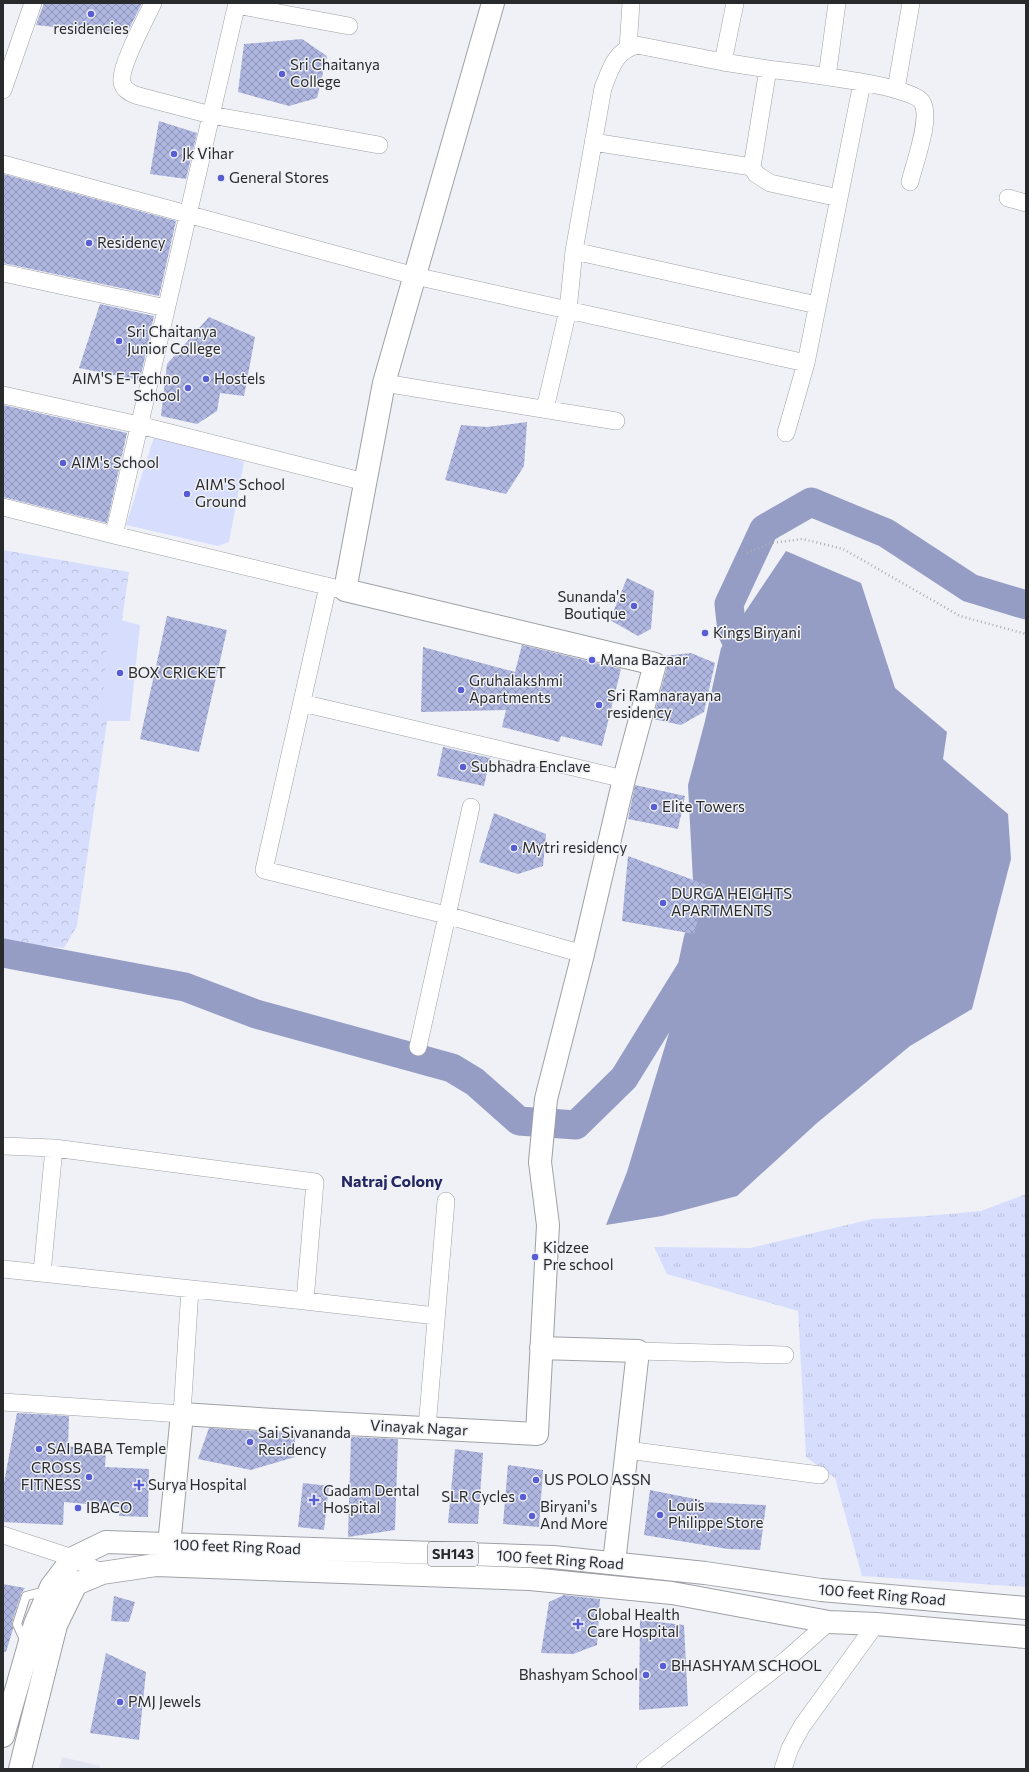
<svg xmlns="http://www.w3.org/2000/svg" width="1029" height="1772" font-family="Commissioner,sans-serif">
<defs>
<pattern id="grass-tufts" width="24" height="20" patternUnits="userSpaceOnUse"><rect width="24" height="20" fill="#d7defd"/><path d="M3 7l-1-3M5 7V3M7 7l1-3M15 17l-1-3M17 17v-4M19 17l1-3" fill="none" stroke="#b9bfd9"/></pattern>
<pattern id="forest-crowns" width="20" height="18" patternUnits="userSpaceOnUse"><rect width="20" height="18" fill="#d7defd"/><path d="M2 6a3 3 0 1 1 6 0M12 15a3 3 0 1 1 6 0" fill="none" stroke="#b9bfd9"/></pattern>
<pattern id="building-cross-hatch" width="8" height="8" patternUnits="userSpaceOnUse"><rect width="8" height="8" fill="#afb6df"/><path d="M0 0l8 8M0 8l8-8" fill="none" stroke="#8e94b5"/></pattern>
</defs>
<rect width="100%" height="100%" fill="#eff1f6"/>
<path fill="#e2e5f1" d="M62 1757 100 1766V1769H59Z"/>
<path fill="url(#grass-tufts)" d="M1026 1194V1587L862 1576 835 1478 806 1457 798 1311 667 1274 654 1247 750 1248 872 1219 926 1216 981 1211Z"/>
<path fill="url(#forest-crowns)" d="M3 550 129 572 77 926 64 948 3 941Z"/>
<path fill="#d7defd" d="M154 437 204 448 244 462 229 542 218 546 126 525Z
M109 617 140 625 130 721H101Z"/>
<path fill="#969dc5" d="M786 551 861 583 895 688 947 732 943 759 1008 814 1011 859 972 1009 910 1046 817 1123 737 1196 662 1216 606 1225 627 1172 688 970 693 881 688 785 705 721 721 648Z"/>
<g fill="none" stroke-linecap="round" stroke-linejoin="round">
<path stroke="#969dc5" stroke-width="29" d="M749 667 732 632 729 604 764 529 811 502 886 533 970 588 1026 605
M3 953 185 987 256 1014 452 1068 475 1082 519 1121 576 1125 624 1078 692 968 698 940"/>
</g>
<path fill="url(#building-cross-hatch)" d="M44 3H142L126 35 36 25Z
M302 39 327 56 317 98 289 106 238 92 244 44Z
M159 121 197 133 186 179 150 174Z
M3 174 176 221 159 296 3 263Z
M100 304 154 316 141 375 138 380 79 368Z
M209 317 255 337 244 396 220 393 217 411 197 424 161 416 167 364Z
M3 405 127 433 107 523 3 497Z
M527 422 524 466 506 494 445 480 461 425 487 427Z
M627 578 654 591 651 629 638 636 610 620Z
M167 616 227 630 199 752 140 739Z
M522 645 621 669 602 746 561 736 559 742 502 727 506 710 421 712 423 647 515 672Z
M691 653 715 663 704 712 681 725 653 719 667 667V661L664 656Z
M443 747 490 758 484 786 437 776Z
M635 785 685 796 678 829 628 819Z
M494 813 546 834 543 866 518 874 479 862Z
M628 856 707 885 694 934 622 921Z
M17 1413 69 1416 68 1446 106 1452 105 1467 149 1469 148 1517 119 1516V1507L64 1502 63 1525 3 1522V1488Z
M209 1428 295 1434V1457L251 1470 198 1459Z
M351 1437 398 1439 395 1530 348 1537Z
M455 1449 483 1453 478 1524 448 1523Z
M508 1465 543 1470 539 1527 503 1524Z
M303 1483 329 1486 324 1530 298 1527Z
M650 1490 700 1500V1502L766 1505 760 1550 728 1549 644 1535Z
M3 1584 25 1588 21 1594 12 1622 13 1629 6 1652 3 1651Z
M564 1595 600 1599 597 1645 573 1654 541 1653 549 1602Z
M114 1596 135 1602 129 1622 111 1621Z
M640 1620 684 1625 688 1706 639 1710Z
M106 1653 146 1672 139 1740 90 1733Z"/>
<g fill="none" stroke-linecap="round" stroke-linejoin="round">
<g stroke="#9fa0a5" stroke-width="10">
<path id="lane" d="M26 1644 17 1624 26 1596 46 1591"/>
</g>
<g stroke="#9fa0a5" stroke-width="18">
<path id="street" d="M153 3C146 18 119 68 122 82 123 89 129 92 135 95L211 115 379 145
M236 5 349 26
M628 48 631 3
M723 62 735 3
M827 77 837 3
M896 89 911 3
M3 90 33 3
M593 142 752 167
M3 164 415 276 806 363
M839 198 770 183 756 174 752 167 768 69C792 72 913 85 922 102 932 118 914 164 910 182
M1008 198 1026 203
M574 251 817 305
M3 273 166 308
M384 383 616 421
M3 395 139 425 365 482
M545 409 568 310 574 251 603 88C611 68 615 51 637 45L723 62 768 69
M786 433 806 363 862 83
M3 507 114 535 339 589
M114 535 237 3
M328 586 264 870 446 915 583 954
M302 703 624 779
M418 1047 471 807
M3 1146 54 1148 315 1182 305 1301 3 1269
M42 1273 54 1148
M305 1301 436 1316
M638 1351 785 1355
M3 1402 182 1414 190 1289
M427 1428 446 1201
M627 1450 820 1475
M3 1535 73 1558 102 1573
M645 1769 786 1660 829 1622
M783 1769 790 1748 802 1726 876 1624"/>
</g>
<g stroke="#9fa0a5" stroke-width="24">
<path id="secondary" d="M541 1348 638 1351 614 1563
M169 1545 182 1414 290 1421 537 1434 548 1225 540 1162 546 1099 583 954 624 779 655 664 345 590 384 383 493 3"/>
</g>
<g stroke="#9fa0a5" stroke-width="24">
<path id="primary" d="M3 1736 35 1624 51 1587 73 1558 106 1542 553 1557 705 1573 821 1590 1026 1608
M20 1769 56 1625 76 1584 102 1573 156 1565 530 1579 672 1593 829 1622 876 1624 1026 1637"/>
</g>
<path stroke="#acadb1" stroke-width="2.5" stroke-dasharray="1 3" stroke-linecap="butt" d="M747 553 771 543 803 539 843 549 960 616 1026 634"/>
<use href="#lane" stroke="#fff" stroke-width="8"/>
<use href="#street" stroke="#fff" stroke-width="17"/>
<use href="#secondary" stroke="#fff" stroke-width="22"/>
<use href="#primary" stroke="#fff" stroke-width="22"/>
</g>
<g fill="#585dd4" stroke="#eff1f6" stroke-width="1.5">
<circle cx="91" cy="14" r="4"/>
<circle cx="282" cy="74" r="4"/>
<circle cx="174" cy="154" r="4"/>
<circle cx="221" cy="178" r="4"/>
<circle cx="89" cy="243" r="4"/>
<circle cx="119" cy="341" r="4"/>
<circle cx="206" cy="379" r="4"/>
<circle cx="188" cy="388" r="4"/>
<circle cx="63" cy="463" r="4"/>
<circle cx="187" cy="494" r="4"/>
<circle cx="634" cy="606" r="4"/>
<circle cx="705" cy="633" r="4"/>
<circle cx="592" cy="660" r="4"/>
<circle cx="120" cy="673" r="4"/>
<circle cx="461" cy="690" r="4"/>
<circle cx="599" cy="705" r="4"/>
<circle cx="463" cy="767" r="4"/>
<circle cx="654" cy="807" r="4"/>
<circle cx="514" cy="848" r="4"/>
<circle cx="663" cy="903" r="4"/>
<circle cx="535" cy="1257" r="4"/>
<circle cx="250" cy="1442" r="4"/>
<circle cx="39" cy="1449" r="4"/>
<circle cx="89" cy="1477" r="4"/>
<circle cx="536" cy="1480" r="4"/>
<path d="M137 1479h4v4h4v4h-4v4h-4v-4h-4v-4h4z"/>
<circle cx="523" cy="1497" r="4"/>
<path d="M312 1494h4v4h4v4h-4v4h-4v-4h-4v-4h4z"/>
<circle cx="78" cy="1508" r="4"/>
<circle cx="660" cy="1515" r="4"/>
<circle cx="532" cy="1516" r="4"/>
<path d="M576 1618h4v4h4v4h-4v4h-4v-4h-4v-4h4z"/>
<circle cx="663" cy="1666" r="4"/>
<circle cx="646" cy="1675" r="4"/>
<circle cx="120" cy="1702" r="4"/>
</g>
<g text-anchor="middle" stroke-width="3" stroke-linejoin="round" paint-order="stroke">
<rect fill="#eff1f6" stroke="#646669" stroke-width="1" x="428" y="1542" width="50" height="24" rx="3"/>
<g font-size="14" font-weight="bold" fill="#292a2c">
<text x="453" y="1559">SH143</text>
</g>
<g font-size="15" fill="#292a2c" stroke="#eff1f6" text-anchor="start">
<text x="91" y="34" text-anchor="middle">residencies</text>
<text x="290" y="70">Sri Chaitanya<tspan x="290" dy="17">College</tspan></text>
<text x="182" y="159">Jk Vihar</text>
<text x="229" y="183">General Stores</text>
<text x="97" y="248">Residency</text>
<text x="127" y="337">Sri Chaitanya<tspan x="127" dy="17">Junior College</tspan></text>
<text x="180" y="384" text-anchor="end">AIM'S E-Techno<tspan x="180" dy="17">School</tspan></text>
<text x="214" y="384">Hostels</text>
<text x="71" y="468">AIM's School</text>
<text x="195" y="490">AIM'S School<tspan x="195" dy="17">Ground</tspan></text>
<text x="626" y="602" text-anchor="end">Sunanda's<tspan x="626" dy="17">Boutique</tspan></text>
<text x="713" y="638">Kings Biryani</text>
<text x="600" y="665">Mana Bazaar</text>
<text x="128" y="678">BOX CRICKET</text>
<text x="469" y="686">Gruhalakshmi<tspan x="469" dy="17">Apartments</tspan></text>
<text x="607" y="701">Sri Ramnarayana<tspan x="607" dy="17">residency</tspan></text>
<text x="471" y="772">Subhadra Enclave</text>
<text x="662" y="812">Elite Towers</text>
<text x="522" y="853">Mytri residency</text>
<text x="671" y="899">DURGA HEIGHTS<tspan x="671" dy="17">APARTMENTS</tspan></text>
<text x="543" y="1253">Kidzee<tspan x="543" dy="17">Pre school</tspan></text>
<text x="258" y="1438">Sai Sivananda<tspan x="258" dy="17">Residency</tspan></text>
<text x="47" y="1454">SAI BABA Temple</text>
<text x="81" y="1473" text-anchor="end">CROSS<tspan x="81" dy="17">FITNESS</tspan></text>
<text x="544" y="1485">US POLO ASSN</text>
<text x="148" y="1490">Surya Hospital</text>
<text x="323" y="1496">Gadam Dental<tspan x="323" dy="17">Hospital</tspan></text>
<text x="515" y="1502" text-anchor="end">SLR Cycles</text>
<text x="668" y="1511">Louis<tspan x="668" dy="17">Philippe Store</tspan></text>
<text x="540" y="1512">Biryani's<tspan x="540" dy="17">And More</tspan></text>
<text x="86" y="1513">IBACO</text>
<text x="587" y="1620">Global Health<tspan x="587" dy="17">Care Hospital</tspan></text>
<text x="671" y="1671">BHASHYAM SCHOOL</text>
<text x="638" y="1680" text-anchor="end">Bhashyam School</text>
<text x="128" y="1707">PMJ Jewels</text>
</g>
<g font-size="15" fill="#292a2c" stroke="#eff1f6">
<text transform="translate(419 1428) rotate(3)" y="5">Vinayak Nagar</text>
<text transform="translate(237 1547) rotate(2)" y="5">100 feet Ring Road</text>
<text transform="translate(560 1560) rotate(4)" y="5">100 feet Ring Road</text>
<text transform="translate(882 1595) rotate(5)" y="5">100 feet Ring Road</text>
</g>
<g font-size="16" font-weight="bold" fill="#23265f" stroke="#eff1f6">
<text x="392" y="1187">Natraj Colony</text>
</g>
</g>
<rect width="1029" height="1772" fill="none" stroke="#292a2c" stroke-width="8"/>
</svg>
